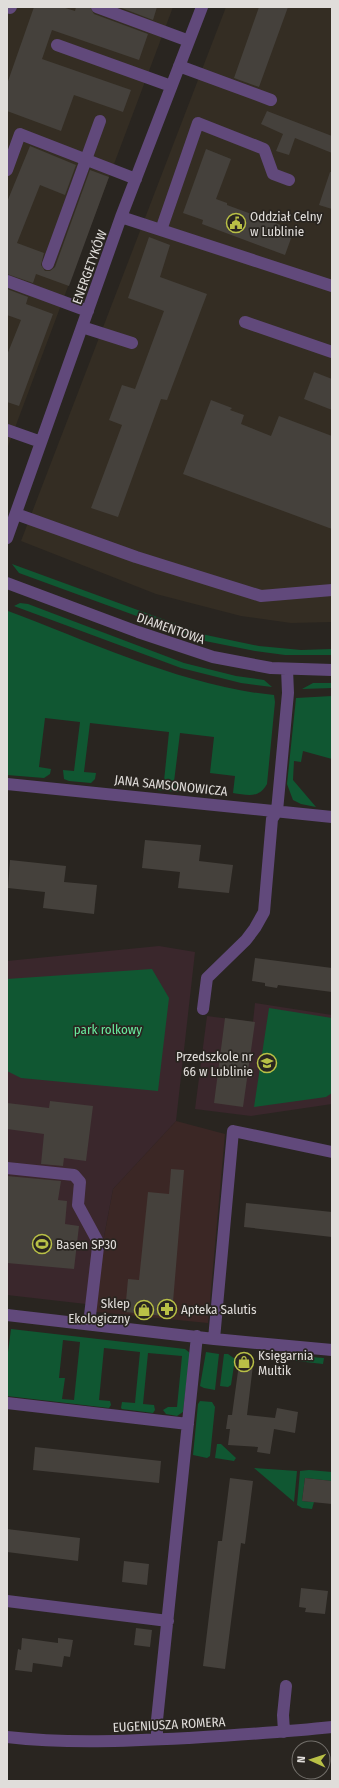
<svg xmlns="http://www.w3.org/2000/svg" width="339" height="1788" font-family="'Fira Sans Condensed',sans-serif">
<rect width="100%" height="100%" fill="#292520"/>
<path fill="#3b2725" d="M176 1121 225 1134 208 1323 96 1312 102 1247 113 1189Z"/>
<path fill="#342d23" d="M7 7H173L7 449Z
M226 7H332V622L291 623 241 616 156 594 21 541Z"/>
<path fill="#3a272c" d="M159 946 195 952 176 1121 113 1189 102 1247 86 1304 7 1295V961Z
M255 1003 332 1015V1104L251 1116 195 1109 207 1016 253 1022Z"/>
<path fill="#105732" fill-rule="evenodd" d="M12 564 206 635 259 646 301 650 332 649V655H285L255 651 205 641 19 573Z
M20 603 28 604 184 663 236 676 264 680 272 687 241 683 181 668 14 606Z
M8 611C91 642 186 687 274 695L275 702 267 784C259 799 247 795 233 793L235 776 210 773 214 737 180 733 174 782 186 783 184 790 179 792 157 790 152 786 151 779 164 781 169 732 90 723 84 772 96 773 95 779 91 783 69 781 64 779 63 770 74 771 80 722 45 718 39 767 51 769 50 774 44 778 7 775Z
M313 683H332V688L302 689Z
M332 696V759L303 751 301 762 294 761 293 780 316 807 301 804 293 800 287 784 296 698Z
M152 969 169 998 158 1091 21 1078 7 1071V979Z
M269 1008 332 1018V1093L326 1097 254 1107Z
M11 1329 185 1349 190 1353 183 1412 177 1416 166 1414 163 1410 168 1407H177L182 1356 148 1353 143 1404 154 1405 155 1410 153 1413 122 1409 121 1408 122 1402 135 1403 140 1352 104 1348 99 1400 110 1401 111 1405 109 1408 7 1396V1360ZM63 1340 80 1342 74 1400 62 1399 65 1378H59Z
M206 1352 219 1354 215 1390 204 1388 200 1386Z
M224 1354H228L235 1359 231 1385 228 1387 220 1386Z
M271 1354 324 1358 323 1364 270 1358Z
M200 1401 212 1402 215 1407 210 1456 207 1458 193 1455 198 1404Z
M217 1444H221L236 1458 234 1461 215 1458Z
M254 1468 297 1471 294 1502Z
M309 1470 332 1472V1481L305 1478 302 1501 314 1502 312 1509 302 1508 297 1505 300 1471Z"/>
<path fill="#45413c" d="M34 7H62L75 11 76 7H90L94 14 148 34 139 60 52 30 42 59 131 90 123 112 74 95 61 131 7 111V84Z
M119 7H157L153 20Z
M259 7H288L259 87 234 78Z
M267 111 332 136V153L295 138 289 155 276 151 283 134 261 124Z
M30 146 76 165 65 195 40 185 17 243 44 253 41 265 45 271H50L55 267 90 170 109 177 69 286 36 274 33 283 7 274V202Z
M206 149 231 159 216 199 227 203V205L294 230 285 255 202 224 203 220 183 213Z
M330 172H332V209L319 205Z
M149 237 170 245 160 277 207 294 167 400 161 399 118 517 91 508 122 425 109 420 122 385 135 389 164 311 128 298Z
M7 289 28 297 26 304 53 314 19 406 7 402V355L21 320 7 315Z
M314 372 332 379V410L304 399Z
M211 400 232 408 230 410 244 415 241 424 271 436 279 416 332 436V529L183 474Z
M145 840 201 845 199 861 233 865 229 893 178 888 180 872 142 868Z
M10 860 66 866 64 882 97 885 94 914 43 908 45 892 8 888Z
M255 958 332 968V992L278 985 277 988 265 986V983L252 981Z
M225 1018 255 1022 243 1107 214 1103Z
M50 1101 93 1106 86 1161 64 1158 63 1166 41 1164 44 1134 7 1129V1103L49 1108Z
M171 1169 184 1170 173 1302H175L173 1317 125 1312 128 1279 139 1280 148 1192 169 1194Z
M7 1176 61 1181 58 1200 67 1201 65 1224 79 1226 74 1269 7 1263Z
M246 1203 332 1212V1237L244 1227Z
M239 1364 253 1365 247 1415 275 1418 277 1408 298 1412 295 1433 274 1429 270 1454 257 1452 258 1447 228 1445 230 1429H226L228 1415H232Z
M35 1447 161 1461 159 1483 33 1470Z
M230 1478 253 1481 245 1544 241 1543 225 1669 203 1666 218 1541H222Z
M305 1478 332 1481V1504L302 1501Z
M7 1529 80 1538 78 1561 7 1552Z
M124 1561 149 1564 147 1585 122 1582Z
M301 1588 328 1591 325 1614 305 1612 306 1608 299 1607Z
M136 1628 152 1630 150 1647 134 1645Z
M22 1638 58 1643V1638L73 1640 70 1657 64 1656 62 1667 33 1663 32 1672 15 1670 18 1649 21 1650Z"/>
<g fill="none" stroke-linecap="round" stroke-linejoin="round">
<path stroke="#61497b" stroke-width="12" d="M97 7 189 41
M10 8 11 7
M57 45 171 86
M179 66 271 100
M7 170 20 134 136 179
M121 217 332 286
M161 230 198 123 264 149 273 174 289 180
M48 264 100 121
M7 281 88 311
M245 322 332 352
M82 327 132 343
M7 430 41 442
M16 514 136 557 261 596 332 590
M7 538 121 217 202 7
M7 583 138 632 213 657 271 668 332 670
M7 784 332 817
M203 1009 207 978 246 940 255 928 264 912 272 819 277 811 288 693 287 669
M7 1168 74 1175 80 1182 78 1205 97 1240 98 1247 89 1324
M7 1315 214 1339 332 1350
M214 1339 233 1131 332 1152
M7 1403 188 1424
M7 1601 168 1621
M284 1732 283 1715 286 1686
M7 1737C68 1744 128 1741 189 1738 237 1735 285 1732 332 1727
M157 1739V1720L197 1336"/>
</g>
<defs>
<g id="civic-ring" transform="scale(1)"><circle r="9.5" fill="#292520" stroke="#b9c046" stroke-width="1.5"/><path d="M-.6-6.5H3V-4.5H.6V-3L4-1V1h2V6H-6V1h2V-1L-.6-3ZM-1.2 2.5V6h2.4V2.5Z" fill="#b9c046"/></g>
<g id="school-ring" transform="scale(1)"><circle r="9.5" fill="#292520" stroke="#b9c046" stroke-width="1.5"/><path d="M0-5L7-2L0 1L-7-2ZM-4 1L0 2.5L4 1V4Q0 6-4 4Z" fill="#b9c046"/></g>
<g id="stadium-ring" transform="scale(1)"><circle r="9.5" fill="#292520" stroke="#b9c046" stroke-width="1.5"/><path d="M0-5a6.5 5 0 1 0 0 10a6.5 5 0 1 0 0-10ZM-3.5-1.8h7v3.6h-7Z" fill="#b9c046"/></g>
<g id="pharmacy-ring" transform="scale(1)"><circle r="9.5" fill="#292520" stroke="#b9c046" stroke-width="1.5"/><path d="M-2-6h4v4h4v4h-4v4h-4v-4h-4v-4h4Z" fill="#b9c046"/></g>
<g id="shop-ring" transform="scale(1)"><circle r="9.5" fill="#292520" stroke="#b9c046" stroke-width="1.5"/><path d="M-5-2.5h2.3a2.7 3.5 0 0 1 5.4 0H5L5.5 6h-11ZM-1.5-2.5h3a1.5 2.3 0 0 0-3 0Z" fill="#b9c046"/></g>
</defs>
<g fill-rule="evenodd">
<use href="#civic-ring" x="236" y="223"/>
<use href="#school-ring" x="267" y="1063"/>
<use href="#stadium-ring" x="42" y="1244"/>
<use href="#pharmacy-ring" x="167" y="1309"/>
<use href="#shop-ring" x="144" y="1310"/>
<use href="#shop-ring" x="244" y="1362"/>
</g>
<g text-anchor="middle" stroke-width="3.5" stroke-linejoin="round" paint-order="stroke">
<g font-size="13" fill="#e0ddda" stroke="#292520" text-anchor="start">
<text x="250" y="221">Oddział Celny<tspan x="250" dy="15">w Lublinie</tspan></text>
<text x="253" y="1061" text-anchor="end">Przedszkole nr<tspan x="253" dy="15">66 w Lublinie</tspan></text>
<text x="56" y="1249">Basen SP30</text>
<text x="130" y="1308" text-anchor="end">Sklep<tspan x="130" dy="15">Ekologiczny</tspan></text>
<text x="181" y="1314">Apteka Salutis</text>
<text x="258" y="1360">Księgarnia<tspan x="258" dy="15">Multik</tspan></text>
</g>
<g font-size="13" fill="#e0ddda" stroke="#292520">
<text transform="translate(89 267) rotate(-70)" y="5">ENERGETYKÓW</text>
<text transform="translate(171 628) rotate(19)" y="5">DIAMENTOWA</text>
<text transform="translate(171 785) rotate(6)" y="5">JANA SAMSONOWICZA</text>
<text transform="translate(169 1724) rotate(-3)" y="5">EUGENIUSZA ROMERA</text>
</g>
<g font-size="13" fill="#69ec9f" stroke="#292520">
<text x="108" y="1034">park rolkowy</text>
</g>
</g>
<rect width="339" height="1788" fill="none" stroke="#e0ddda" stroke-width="16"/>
<g transform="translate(311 1760) rotate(273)"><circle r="19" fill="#292520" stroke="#726f6a"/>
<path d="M0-3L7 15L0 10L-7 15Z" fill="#b9c046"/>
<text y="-6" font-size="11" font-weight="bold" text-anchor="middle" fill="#e0ddda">N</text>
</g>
</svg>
